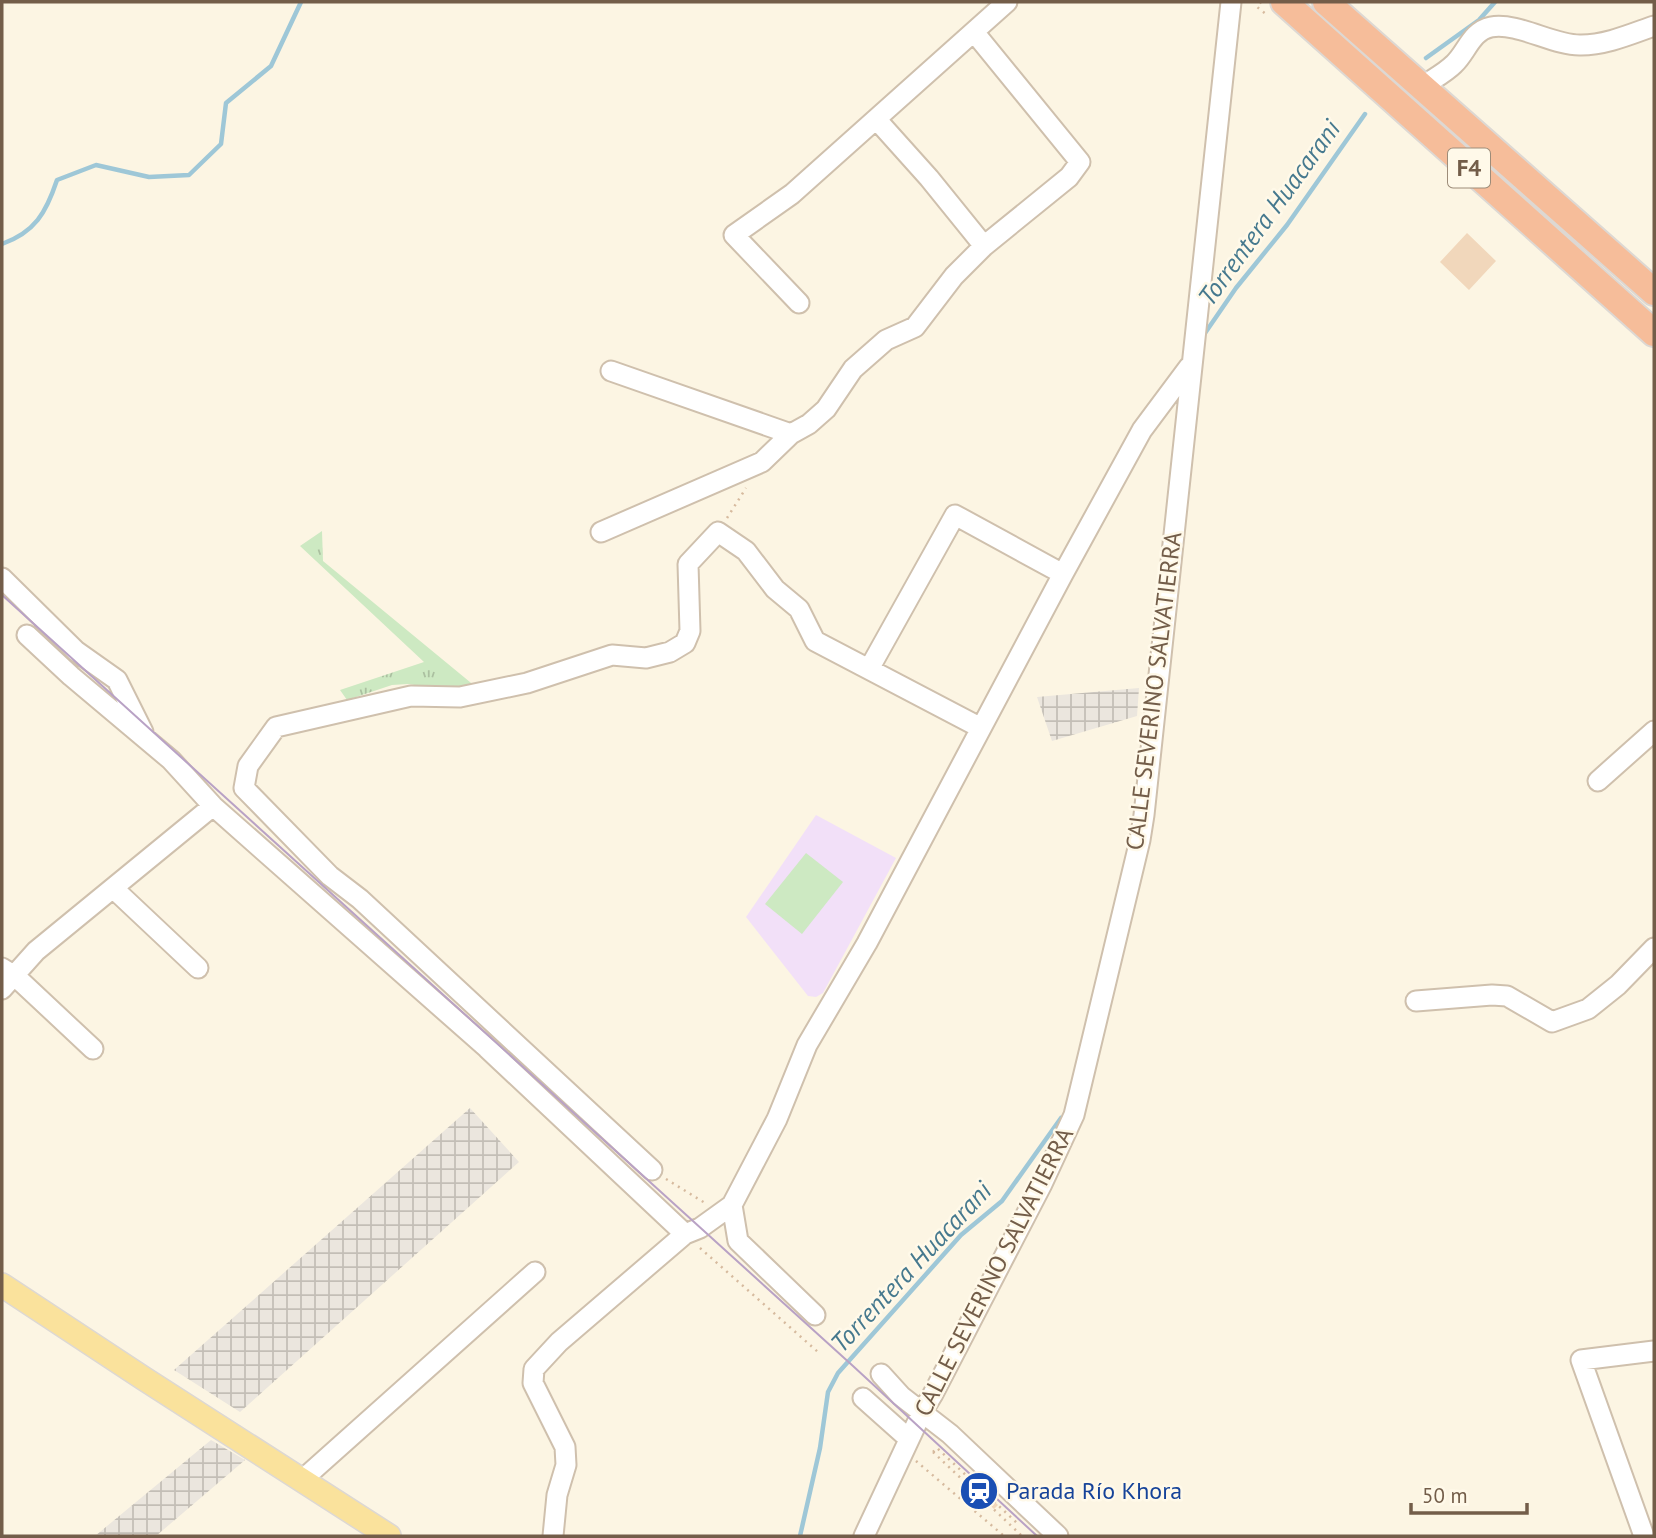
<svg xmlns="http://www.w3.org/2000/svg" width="1656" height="1538" font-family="'PT Sans',sans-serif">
<defs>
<pattern id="industrial-grid" width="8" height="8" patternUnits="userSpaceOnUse" patternTransform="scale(1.75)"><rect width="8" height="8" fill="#ebe6de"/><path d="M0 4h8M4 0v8" fill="none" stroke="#c3beb6"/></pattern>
<pattern id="grass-tufts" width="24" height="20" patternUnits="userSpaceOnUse" patternTransform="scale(1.75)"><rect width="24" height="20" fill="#cde9c2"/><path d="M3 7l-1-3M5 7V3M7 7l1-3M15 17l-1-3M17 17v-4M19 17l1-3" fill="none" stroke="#abc0a0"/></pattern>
</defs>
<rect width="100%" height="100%" fill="#fcf5e3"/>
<path fill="url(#industrial-grid)" d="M1139 688 1137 716 1052 741 1037 697Z
M470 1108 519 1162 240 1412 174 1370Z
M211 1440 245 1460 156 1536H95Z"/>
<path fill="#f2e0f8" d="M816 815 896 858 823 993 816 997 808 996 746 917Z"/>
<path fill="url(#grass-tufts)" d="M322 531 323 561 476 687 448 690 408 684 392 685 347 700 340 690 424 662 300 546Z"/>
<path fill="#cde9c2" d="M806 853 843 882 802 934 765 904Z"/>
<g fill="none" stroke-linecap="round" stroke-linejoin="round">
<path stroke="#9ec7d7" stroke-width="4.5" d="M1426 58 1479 20 1495 2
M2 244C35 232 46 213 57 180L96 165 149 177 189 175 221 144 226 103 271 66 301 2
M1203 336 1236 288 1287 225 1365 114
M800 1536 820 1448 828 1392 838 1373 961 1235 1002 1201 1061 1118"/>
</g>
<path fill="#f1d7bb" d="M1467 233 1496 261 1469 290 1440 262Z
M970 1478 998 1505 994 1509 966 1482Z"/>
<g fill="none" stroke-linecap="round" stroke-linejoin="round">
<g stroke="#cfc0ad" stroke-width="23">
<path id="minor" d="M1423 86C1433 79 1445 73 1454 64 1467 52 1471 31 1491 27 1518 22 1554 46 1581 45 1606 45 1631 34 1654 26
M877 120 929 178 984 246
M799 303 734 235 792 194 1007 2
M611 371 791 434
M601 532 762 462 791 434 809 424 826 409 853 369 886 340 915 327 954 276 984 246 1069 177 1080 162 974 32
M2 578 76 651 117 680 143 732
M27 635 71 676 171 760 213 806 487 1048 685 1234
M869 669 955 515 1063 574
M1598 781 1654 731
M113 888 198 968
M2 968 15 976 93 1049
M2 989 36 951 213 806
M1416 1001 1492 995 1507 996 1552 1022 1588 1009 1618 985 1654 948
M652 1170 360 899 330 876 244 788 248 766 276 727 411 696 460 697 527 683 612 655 646 658 670 652 685 643 690 631 688 564 718 532 746 551 775 589 799 609 815 641 981 728
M732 1205 738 1241 815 1315
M881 1374 901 1396 950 1434 1058 1536
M863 1398 909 1439
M302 1480 535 1272
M553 1536 557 1495 566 1465 565 1447 533 1383 534 1369 559 1342 685 1234 700 1228 732 1205 777 1119 807 1045 867 943 1063 574 1142 430 1189 367
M864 1536 922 1412 933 1394 1042 1184 1074 1115 1140 840 1144 815 1231 2
M1644 1536 1581 1360 1654 1351"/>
</g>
<g stroke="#ddd8d3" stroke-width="26">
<path id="major" d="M2 1285 143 1378 389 1536"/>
</g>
<g stroke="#ddd8d3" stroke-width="30">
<path id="highway" d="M1284 2 1654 333
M1326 2 1654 292"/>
</g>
<path stroke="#d6ba9e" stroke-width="2.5" stroke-dasharray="2 5" stroke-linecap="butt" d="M1261 2 1257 7 1266 14
M727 518 746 488
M666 1179 705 1203
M700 1248 818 1352
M933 1452 937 1448 1017 1523
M933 1452 1022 1536
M916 1461 1004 1536"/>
<use href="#minor" stroke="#fff" stroke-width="19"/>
<use href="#major" stroke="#fae29c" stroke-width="23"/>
<use href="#highway" stroke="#f6bd9a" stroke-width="26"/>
<path stroke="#b9a2c5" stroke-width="2" d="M2 595 853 1366 1037 1536"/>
</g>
<defs>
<g id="station-disc" transform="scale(2.0125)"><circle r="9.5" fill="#1a4fb4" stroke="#fff9e9"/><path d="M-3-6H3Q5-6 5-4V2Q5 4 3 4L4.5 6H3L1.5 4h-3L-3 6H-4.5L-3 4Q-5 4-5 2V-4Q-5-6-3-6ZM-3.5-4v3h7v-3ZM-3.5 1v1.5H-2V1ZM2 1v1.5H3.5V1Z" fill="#fff"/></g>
</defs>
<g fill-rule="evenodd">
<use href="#station-disc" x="979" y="1491"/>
</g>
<g text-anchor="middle" stroke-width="5" stroke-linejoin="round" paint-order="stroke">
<rect fill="#fff9e9" stroke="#9d8c79" stroke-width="2" x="1448" y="148.5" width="42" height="39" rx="5"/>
<g font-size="23" font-weight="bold" fill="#735d49">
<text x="1469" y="176">F4</text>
</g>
<g font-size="24" fill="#735d49" stroke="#fff9e9">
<text transform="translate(1154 691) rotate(-83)" y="8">CALLE SEVERINO SALVATIERRA</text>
<text transform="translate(994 1272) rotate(-63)" y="8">CALLE SEVERINO SALVATIERRA</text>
</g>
<g font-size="24" fill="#164399" stroke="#fff9e9" text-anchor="start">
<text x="1006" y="1499">Parada Río Khora</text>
</g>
<g font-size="26" font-style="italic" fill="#46798e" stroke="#fff9e9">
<text transform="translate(1269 213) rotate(-54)" y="9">Torrentera Huacarani</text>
<text transform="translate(911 1267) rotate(-47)" y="9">Torrentera Huacarani</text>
</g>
</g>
<rect width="1656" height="1538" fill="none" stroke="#735d49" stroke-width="7"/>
<path d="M1411 1503v10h116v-10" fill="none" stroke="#735d49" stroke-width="3.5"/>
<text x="1422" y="1503" font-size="21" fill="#735d49" stroke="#fff9e9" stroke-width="5" paint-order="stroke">50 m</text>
</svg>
